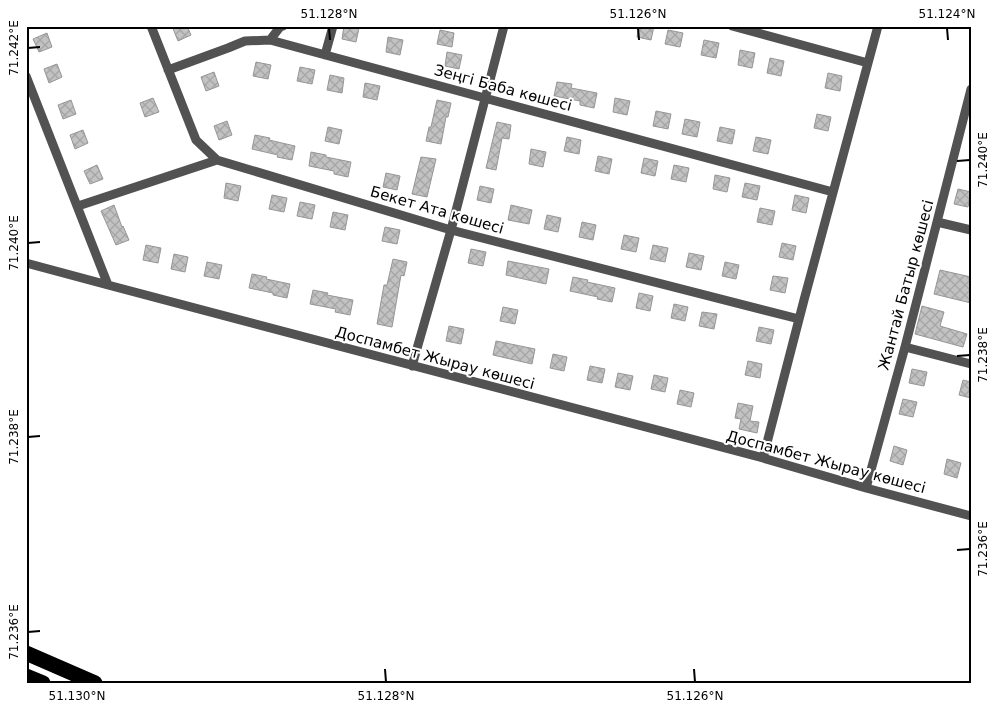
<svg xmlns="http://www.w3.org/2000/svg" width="997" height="709" font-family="'DejaVu Sans',sans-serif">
<defs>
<pattern id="building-cross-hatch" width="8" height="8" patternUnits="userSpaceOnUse" patternTransform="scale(1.25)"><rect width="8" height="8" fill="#c2c2c2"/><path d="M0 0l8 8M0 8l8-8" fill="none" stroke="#a5a5a5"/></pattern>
</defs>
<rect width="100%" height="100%" fill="#fff"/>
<path fill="url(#building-cross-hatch)" stroke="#969696" d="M172 26H187L191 35 178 41Z
M344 26 359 28 356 42 342 39Z
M639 26H654L651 40 637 37Z
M440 30 454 33 452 47 437 44Z
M668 30 683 33 680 47 665 44Z
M47 33 52 47 39 52 33 39Z
M388 37 403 40 400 55 386 52Z
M704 40 719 43 716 58 701 55Z
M740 50 755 53 752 68 738 65Z
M447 52 462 55 459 69 445 66Z
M770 58 784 61 781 76 767 73Z
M256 62 271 65 268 79 253 76Z
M57 64 62 77 49 83 44 69Z
M300 67 315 70 312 84 297 81Z
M214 72 219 86 206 91 201 77Z
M828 73 842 76 840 91 825 88Z
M330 75 344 78 342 93 327 90Z
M557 82 572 84 571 88 597 93 594 108 580 105V101L554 96Z
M365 83 380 86 377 100 363 97Z
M153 98 159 112 145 117 140 103Z
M615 98 630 101 627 115 613 112Z
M71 100 76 114 63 119 58 105Z
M437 100 451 103 448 117H446L441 144 426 141 429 127H431Z
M656 111 671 114 668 129 653 126Z
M817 114 831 117 828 131 814 128Z
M685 119 700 122 697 137 682 134Z
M227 121 232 135 219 140 214 126Z
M497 122 511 125 509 139 502 138 496 170 486 168Z
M328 127 342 130 339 144 325 141Z
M720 127 735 130 732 144 717 141Z
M83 130 88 143 75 149 70 135Z
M255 135 270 138 269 140 295 146 292 160 277 157 278 155 252 149Z
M567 137 581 140 579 154 564 151Z
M756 137 771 140 768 154 753 151Z
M531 149 546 152 543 167 529 164Z
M311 152 326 155V157L351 162 348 177 334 174V171L309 166Z
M598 156 612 159 609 174 595 171Z
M421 157 436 159 427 197 412 194Z
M644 158 658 161 655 176 641 173Z
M97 165 103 179 90 184 84 171Z
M674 165 689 168 686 182 671 179Z
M386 173 400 176 397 190 383 187Z
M715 175 730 178 727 192 713 189Z
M226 183 241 186 238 201 224 198Z
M745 183 760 186 757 200 742 197Z
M480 186 494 189 491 203 477 200Z
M958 189 971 192 968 207 954 204Z
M272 195 287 198 284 212 269 209Z
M795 195 809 198 806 213 792 210Z
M300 202 315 205 312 219 297 216Z
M114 205 122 227 123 226 129 240 116 245 101 211Z
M511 205 532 210 529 224 508 220Z
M760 208 775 211 772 225 757 222Z
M333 212 348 215 345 230 330 227Z
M547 215 561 218 558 232 544 229Z
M582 222 596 225 593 240 579 237Z
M385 227 400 230 397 244 382 241Z
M624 235 639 238 636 252 621 249Z
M782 243 796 246 793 260 779 257Z
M146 245 161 248 158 263 143 260Z
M653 245 668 248 665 262 650 259Z
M471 249 486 252 483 266 468 263Z
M689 253 704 256 701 270 686 267Z
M174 254 188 257 185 272 171 269Z
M393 259 407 262 404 276 401 275 392 327 377 324 384 285H387Z
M508 261 549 269 546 284 506 275Z
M207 262 222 265 219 279 204 276Z
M725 262 739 265 736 279 722 276Z
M940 270 971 277V303L934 294Z
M252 274 267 277 266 279 290 284 287 298 273 295V293L249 288Z
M773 276 788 278 785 293 770 290Z
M573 277 588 280 587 282 615 288 612 302 597 299 598 297 570 291Z
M313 290 328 293 327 295 353 300 350 315 335 312 336 309 310 304Z
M639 293 653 296 650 311 636 308Z
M674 304 688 307 685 321 671 318Z
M922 306 944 312 940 326 967 334 963 347 915 334Z
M503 307 518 310 515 324 500 321Z
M702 312 717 314 714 329 699 326Z
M449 326 464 329 461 344 446 341Z
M759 327 774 330 771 344 756 341Z
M496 341 535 349 532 364 493 355Z
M553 354 567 357 564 371 550 368Z
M748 361 762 364 760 378 745 375Z
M590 366 605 369 602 383 587 380Z
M912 369 927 372 924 386 909 383Z
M618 373 633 376 630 390 615 387Z
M654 375 668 378 665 392 651 389Z
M963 380 971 382V398L959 395Z
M680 390 694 393 691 407 677 404Z
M903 399 917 402 913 417 899 414Z
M738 403 753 406 750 421 759 422 757 433 739 429 741 419 735 418Z
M894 446 907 450 903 465 890 461Z
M947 459 961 463 957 478 944 474Z"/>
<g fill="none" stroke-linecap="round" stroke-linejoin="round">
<path stroke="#525252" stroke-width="9" d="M151 26 196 140 217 160 451 230 799 319
M732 26 868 63
M270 40 280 27 283 26
M325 55 333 26
M168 70 228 48 245 41 270 40 833 192
M26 76 108 285 763 458 866 488 971 516
M78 206 217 160
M937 222 971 230
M26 263 108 285
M905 347 971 364
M412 366 451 230 504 26
M763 458 804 300 878 26
M866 488 905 347 971 89"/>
<path stroke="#000" stroke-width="15" d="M26 653 95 683
M26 676 43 683"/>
</g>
<path fill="none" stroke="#000" stroke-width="2" d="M329 28 330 40M638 28 639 40M947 28 948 40M28 48 40 47M957 161 970 160M28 243 40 242M957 356 970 355M28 437 40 436M957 550 970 549M28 632 40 631M76 669 77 682M385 669 386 682M694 669 695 682"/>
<g text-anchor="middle" stroke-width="4" stroke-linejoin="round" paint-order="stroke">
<g font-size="15" fill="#000" stroke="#fff">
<text transform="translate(503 88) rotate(15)" y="5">Зеңгі Баба көшесі</text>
<text transform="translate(437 210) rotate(16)" y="5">Бекет Ата көшесі</text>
<text transform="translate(906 285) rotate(-75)" y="5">Жантай Батыр көшесі</text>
<text transform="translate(435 358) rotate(15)" y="5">Доспамбет Жырау көшесі</text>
<text transform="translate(826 462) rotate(15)" y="5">Доспамбет Жырау көшесі</text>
</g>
</g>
<rect width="997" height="709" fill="none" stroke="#ffffff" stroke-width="55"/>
<rect x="28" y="28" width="942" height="654" fill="none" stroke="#000" stroke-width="2"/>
<g font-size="12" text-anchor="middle" fill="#000">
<text x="329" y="18">51.128°N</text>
<text x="638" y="18">51.126°N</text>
<text x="947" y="18">51.124°N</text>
<text transform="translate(14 48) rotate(-90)" y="4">71.242°E</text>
<text transform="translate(983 160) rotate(-90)" y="4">71.240°E</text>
<text transform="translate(14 243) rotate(-90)" y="4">71.240°E</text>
<text transform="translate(983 355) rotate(-90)" y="4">71.238°E</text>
<text transform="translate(14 437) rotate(-90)" y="4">71.238°E</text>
<text transform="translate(983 549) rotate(-90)" y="4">71.236°E</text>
<text transform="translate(14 632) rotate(-90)" y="4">71.236°E</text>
<text x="77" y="700">51.130°N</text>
<text x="386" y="700">51.128°N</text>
<text x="695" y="700">51.126°N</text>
</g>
</svg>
